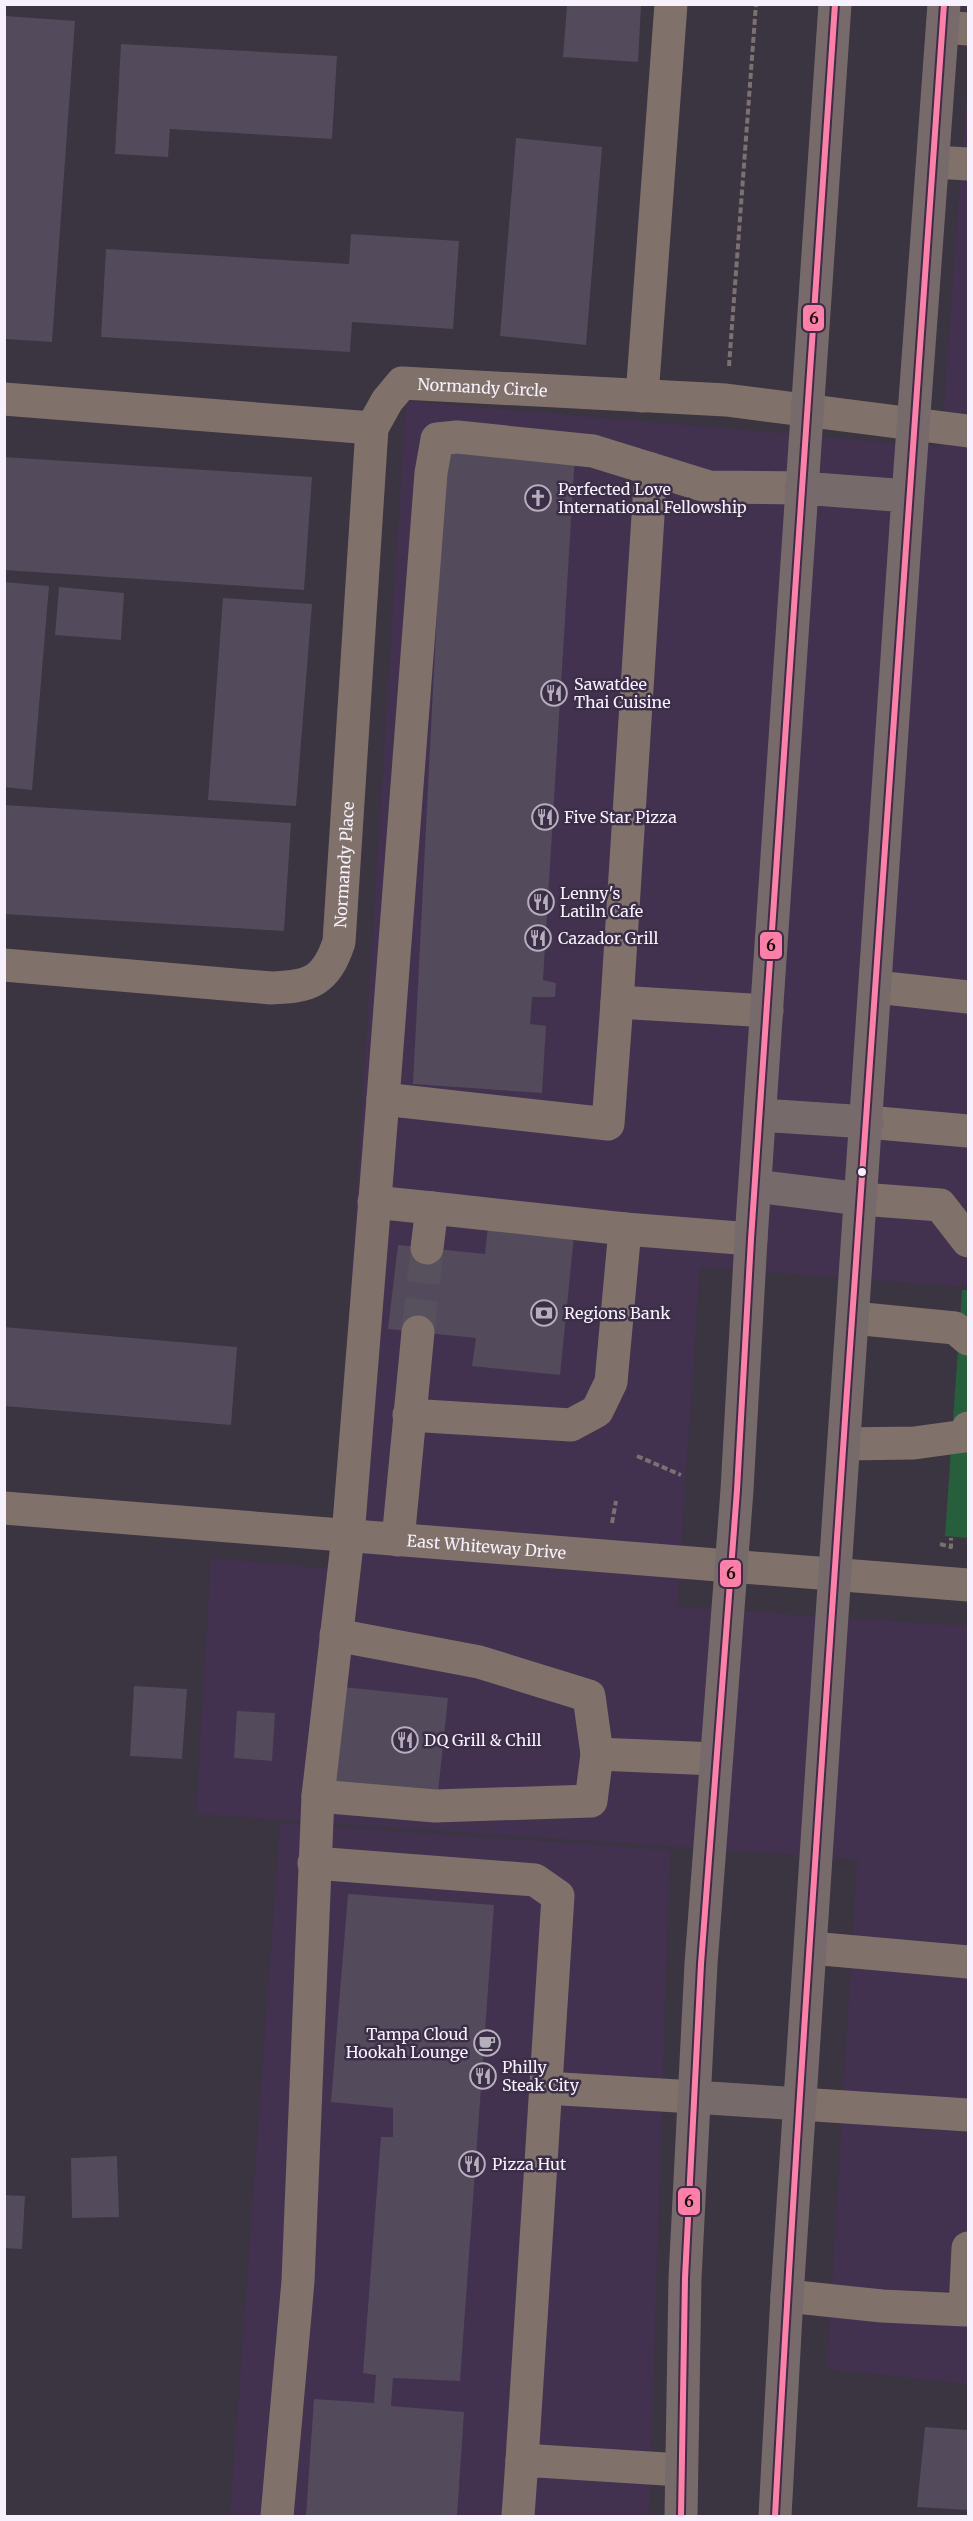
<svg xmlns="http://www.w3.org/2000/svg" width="973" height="2521" font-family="Merriweather,serif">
<rect width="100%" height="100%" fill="#3b3441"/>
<path fill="#42324f" d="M968 72V1287L700 1267 677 1607 968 1626V2384L827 2369 857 1859 196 1814 211 1558 333 1569 406 401 941 447Z
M280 1823 670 1850 649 2516H230Z"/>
<path fill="#275e3b" d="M962 1290H968V1538L945 1536Z"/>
<path fill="#534a5b" d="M567 5H641L638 62 563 57Z
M5 16 75 21 52 342 5 339Z
M121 44 337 56 332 139 170 129 168 157 115 154Z
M516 138 602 147 586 345 500 336Z
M351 234 459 241 453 329 352 322 350 352 101 337 106 249 349 264Z
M449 445 575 455 543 980 556 983 555 997H532L530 1024 546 1026 542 1093 413 1084 442 511Z
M4 457 312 477 304 590 4 570Z
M4 582 49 586 32 790 4 787Z
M59 587 124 593 121 640 55 635Z
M223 598 312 604 296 806 208 800Z
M4 805 291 823 284 931 4 914Z
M488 1226 574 1236 560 1375 472 1366 476 1338 388 1329 398 1245 485 1254Z
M4 1327 237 1347 231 1425 4 1406Z
M134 1686 187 1689 182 1759 130 1756Z
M343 1687 448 1698 437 1801 332 1789Z
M237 1711 275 1713 272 1761 234 1758Z
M348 1894 494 1905 460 2381 393 2378 391 2406 464 2412 457 2516H306L314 2399 374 2403 376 2375 363 2373 381 2137H393V2108L331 2102Z
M117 2156 119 2217 72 2218 71 2158Z
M4 2195 25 2196 22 2249 4 2248Z
M925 2427 968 2430V2510L917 2507Z"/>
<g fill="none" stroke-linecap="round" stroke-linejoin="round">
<path stroke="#57505d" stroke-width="33" stroke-dasharray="33 16" stroke-linecap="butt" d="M418 1332 427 1248"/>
<path stroke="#7b7171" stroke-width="4" stroke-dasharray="6 3" stroke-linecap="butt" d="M729 366 756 4
M637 1456 681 1475
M612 1523 616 1501
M940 1544 951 1547V1538"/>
<g stroke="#80726b" stroke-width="33">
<path d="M943 27 968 29"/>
<path d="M933 162 968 164"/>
<path d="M642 396 671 4"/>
<path id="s1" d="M4 399 372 428 387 401 402 383 726 400 968 431"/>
<path id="s2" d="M4 965 271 988C311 987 326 981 339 942L372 428"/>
<path d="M876 987 968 997"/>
<path d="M617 1002 651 469"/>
<path d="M767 1011 617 1002 608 1124 383 1099 431 473 437 439 457 437 593 451 709 487 801 488"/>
<path d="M867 1122 968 1131"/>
<path d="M861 1199 940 1205 968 1241"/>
<path d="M374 1202 432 1208"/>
<path d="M427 1248 432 1208 625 1229 751 1239"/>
<path d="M853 1318 955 1328 968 1339"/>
<path d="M409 1415 571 1425 597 1411 611 1382 625 1229"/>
<path d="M844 1444 914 1443 965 1436 968 1428"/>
<path id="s3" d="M4 1508 968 1585"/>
<path d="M398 1540 418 1332"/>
<path d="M597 1754 716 1759"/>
<path d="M318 1796 435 1806 591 1801 597 1754 589 1696 479 1662 336 1635"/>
<path d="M314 1863 535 1880 558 1896 522 2460"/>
<path d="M811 1948 968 1962"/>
<path d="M546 2088 694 2097"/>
<path d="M800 2104 968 2115"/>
<path d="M787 2296 882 2306 965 2310 968 2248"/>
<path d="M277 2516 298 2281 318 1796 348 1536 383 1099"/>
<path d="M518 2516 522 2460 681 2470"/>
</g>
<path stroke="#766b6a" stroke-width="33" d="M801 488 908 496
M760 1115 867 1122
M755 1186 861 1199
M694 2097 800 2104
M681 2516 685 2278 701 1964 737 1490 751 1239 835 4
M775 2516 787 2296 830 1645 908 496 944 4"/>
<g stroke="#3c2e47" stroke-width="10">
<path id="bus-1" d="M681 2516 685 2278 701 1964 737 1490 751 1239 835 4
M775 2516C795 2146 821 1775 846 1405 878 938 910 471 944 4"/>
</g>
<use href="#bus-1" stroke="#ff7fa9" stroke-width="6"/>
</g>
<defs>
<g id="church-ring" transform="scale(1.35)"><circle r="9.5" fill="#3c2e47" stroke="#b5afbc" stroke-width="1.5"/><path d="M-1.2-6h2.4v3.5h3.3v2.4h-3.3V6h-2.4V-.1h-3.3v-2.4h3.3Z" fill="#b5afbc"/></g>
<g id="restaurant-ring" transform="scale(1.35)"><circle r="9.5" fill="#3c2e47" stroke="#b5afbc" stroke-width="1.5"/><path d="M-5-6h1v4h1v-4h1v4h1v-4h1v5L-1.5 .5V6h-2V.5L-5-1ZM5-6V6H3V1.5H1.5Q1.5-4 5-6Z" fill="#b5afbc"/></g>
<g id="bank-ring" transform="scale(1.35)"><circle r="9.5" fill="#3c2e47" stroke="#b5afbc" stroke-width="1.5"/><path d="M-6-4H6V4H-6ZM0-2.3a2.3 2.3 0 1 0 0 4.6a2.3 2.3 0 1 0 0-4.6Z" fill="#b5afbc"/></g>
<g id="cafe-ring" transform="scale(1.35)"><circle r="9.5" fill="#3c2e47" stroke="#b5afbc" stroke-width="1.5"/><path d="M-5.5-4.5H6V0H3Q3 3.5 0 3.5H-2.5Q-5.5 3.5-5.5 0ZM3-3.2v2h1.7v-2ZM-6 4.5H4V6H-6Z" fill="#b5afbc"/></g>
</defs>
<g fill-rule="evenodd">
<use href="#church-ring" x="538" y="498"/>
<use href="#restaurant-ring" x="554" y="693"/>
<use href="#restaurant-ring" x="545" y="817"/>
<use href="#restaurant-ring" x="541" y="902"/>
<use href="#restaurant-ring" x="538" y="938"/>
<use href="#bank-ring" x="544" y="1313"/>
<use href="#restaurant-ring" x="405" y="1740"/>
<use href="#cafe-ring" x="487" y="2043"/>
<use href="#restaurant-ring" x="483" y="2076"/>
<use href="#restaurant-ring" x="472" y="2164"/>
</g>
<circle fill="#f7f1fe" stroke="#3c2e47" stroke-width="2" cx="862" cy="1172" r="5"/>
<g text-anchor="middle" stroke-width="5" stroke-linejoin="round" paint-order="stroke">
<g font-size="16" fill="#f7f1fe" stroke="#3c2e47">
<text dy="6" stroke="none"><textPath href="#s1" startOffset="504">Normandy Circle</textPath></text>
<text dy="6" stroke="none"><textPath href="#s2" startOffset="436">Normandy Place</textPath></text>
<text dy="6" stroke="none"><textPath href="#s3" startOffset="484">East Whiteway Drive</textPath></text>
</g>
<g font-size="16" fill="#f7f1fe" stroke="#3c2e47" text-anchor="start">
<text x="558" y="495">Perfected Love<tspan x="558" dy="18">International Fellowship</tspan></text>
<text x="574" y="690">Sawatdee<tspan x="574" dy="18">Thai Cuisine</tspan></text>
<text x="564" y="823">Five Star Pizza</text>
<text x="560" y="899">Lenny's<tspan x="560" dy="18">Latiln Cafe</tspan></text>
<text x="558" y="944">Cazador Grill</text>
<text x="564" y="1319">Regions Bank</text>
<text x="424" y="1746">DQ Grill &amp; Chill</text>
<text x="468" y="2040" text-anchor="end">Tampa Cloud<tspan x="468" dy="18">Hookah Lounge</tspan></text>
<text x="502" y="2073">Philly<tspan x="502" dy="18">Steak City</tspan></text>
<text x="492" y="2170">Pizza Hut</text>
</g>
</g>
<g stroke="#3c2e47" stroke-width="2">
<rect x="802" y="304" width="23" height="28" rx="6" fill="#ff7fa9"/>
<rect x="759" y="931" width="24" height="29" rx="6" fill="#ff7fa9"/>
<rect x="719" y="1559" width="23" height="29" rx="6" fill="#ff7fa9"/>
<rect x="677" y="2187" width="24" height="29" rx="6" fill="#ff7fa9"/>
</g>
<g font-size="16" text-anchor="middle" font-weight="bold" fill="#111">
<text x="814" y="324">6</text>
<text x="771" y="951">6</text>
<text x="731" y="1579">6</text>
<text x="689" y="2207">6</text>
</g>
<rect width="973" height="2521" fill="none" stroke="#f7f1fe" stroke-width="12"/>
</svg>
